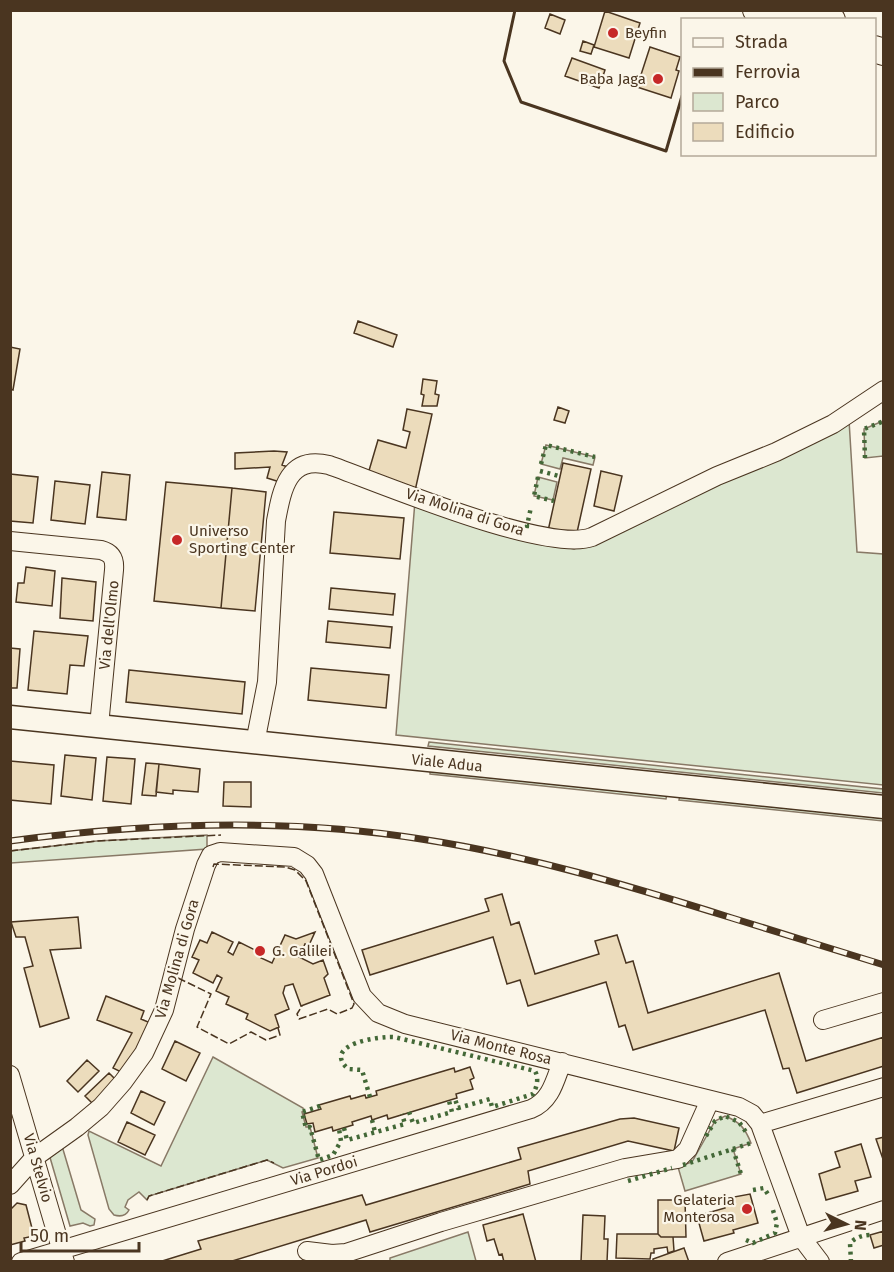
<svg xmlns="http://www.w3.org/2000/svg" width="894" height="1272" font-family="'Fira Sans',sans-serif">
<rect width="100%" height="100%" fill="#fbf6e9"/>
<path fill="#dce7d0" stroke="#887966" stroke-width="1.5" d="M849 420 857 552 883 554V785L396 735 415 501 501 532 574 549 640 523Z
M883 421V464V456L865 458 864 429Z
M546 445 595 457 593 465 563 458 560 469 541 464Z
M538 477 557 482 553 500 534 496Z
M429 742 883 789V793L428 746Z
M430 769 667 794 666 799 430 774Z
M680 795 883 816V821L679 800Z
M207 835V849L11 863 10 851 97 841Z
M213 1057 303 1108 304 1111 302 1112 306 1127H310L318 1158 283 1168 267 1160 149 1196 147 1200 139 1192 128 1200 125 1207 129 1210C126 1216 121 1217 114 1215L109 1209 88 1135 89 1131 161 1166Z
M725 1116C740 1122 745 1128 751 1143L733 1149 741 1174 685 1191 678 1167 692 1162 715 1121Z
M62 1146 81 1210 95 1219 94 1225 90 1226 83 1223 70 1226 49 1154Z
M468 1232 476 1261H390V1258Z"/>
<path fill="#ecdcbc" stroke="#4a3520" stroke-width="1.5" d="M605 11 640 23 629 58 594 47Z
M550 14 565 20 560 34 545 28Z
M583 41 594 45 591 54 580 51Z
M650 47 680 57 676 70 679 71 671 98 637 87Z
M572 58 605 70 599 88 565 76Z
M358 321 397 335 393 347 354 333Z
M10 347 20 349 13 390 10 389Z
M423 379 437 381 435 394 439 395 437 406H422L424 395 421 394Z
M558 407 569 411 565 423 554 420Z
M407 409 432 414 415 491 368 474 378 440 406 448 410 432 403 430Z
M274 451 287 452 282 465 288 467 283 483 267 478 270 467 235 469V453Z
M563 463 591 469 576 537 548 531Z
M601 471 622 476 614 511 594 506Z
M102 472 130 475 126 520 97 517Z
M10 474 38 477 33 523 10 521Z
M55 481 90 485 85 524 51 520Z
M166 482 232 488 221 608 154 601Z
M232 488 266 492 255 611 221 608Z
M334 512 404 518 400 559 330 553Z
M26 567 55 571 52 606 16 602 18 583H24Z
M62 578 96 582 93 621 60 618Z
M331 588 395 594 393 615 329 609Z
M328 621 392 627 390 648 326 642Z
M34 631 88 636 84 666 70 665 67 694 28 690Z
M10 648 20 649 17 688H10Z
M311 668 389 675 386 708 308 700Z
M129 670 245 682 242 714 126 702Z
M65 755 96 758 92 800 61 796Z
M107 757 135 759 131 804 103 801Z
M10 761 54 765 51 804 10 800Z
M146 763 159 764 156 796 142 795Z
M159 764 200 769 198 792 173 790V794L156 792Z
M224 782H251V807L223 806Z
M502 894 511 925 519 922 535 974 599 954 595 941 617 935 626 963 633 961 648 1013 779 973 806 1061 884 1037V1066L797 1093 789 1068 783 1069 765 1010 633 1050 625 1025 619 1027 606 982 528 1006 520 980 507 984 493 937 370 975 362 950 489 911 485 899Z
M78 917 81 948 50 950 69 1018 40 1027 24 968 33 966 25 937H16L11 922Z
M212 932 233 942 228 952 233 955 239 942 263 954 261 958 272 963 285 935 296 939 315 932 309 945 305 944 299 957 313 964 323 960 328 974 324 978 330 995 301 1006 293 984 285 986 283 993 289 1009 275 1015 279 1027 270 1031 246 1019 248 1014 226 1004 229 997 216 991 222 978 217 975 213 983 193 973 199 960 192 957 200 940 207 943Z
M106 996 144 1011 141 1019 153 1024 125 1074 113 1068 132 1033 97 1020Z
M175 1041 200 1053 186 1081 162 1069Z
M87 1060 99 1071 78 1092 67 1081Z
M470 1067 474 1078 470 1080 473 1089 456 1094 457 1098 388 1119 387 1115 372 1120 371 1116 352 1122 353 1125 333 1131 332 1127 315 1132 313 1123 307 1124 304 1114 321 1109 319 1105 350 1096 351 1099 365 1095 366 1098 377 1095 376 1091 454 1068 455 1072Z
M109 1073 117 1081 93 1104 85 1096Z
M141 1091 165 1102 154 1125 131 1113Z
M634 1118 679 1128 674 1151 628 1141 528 1171 530 1184 370 1232 366 1220 229 1262H159L201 1249 198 1241 362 1195 366 1205 521 1159 518 1148 620 1119Z
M127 1122 155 1135 145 1155 118 1142Z
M884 1137V1162L876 1139Z
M861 1144 871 1177 855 1181 858 1191 826 1200 819 1174 840 1167 835 1152Z
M750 1194 758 1223 733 1230 734 1233 704 1241 697 1216 725 1208 723 1199Z
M658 1200H685L686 1237H661L658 1234Z
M17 1203 26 1205 34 1236 24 1238 25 1241 10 1245V1210Z
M523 1214 536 1262H504L502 1254 499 1255 494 1239 487 1241 483 1225Z
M583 1215 605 1216 604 1239H608L607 1262H581Z
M884 1231V1245L874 1248 870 1235Z
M617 1234H658L661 1237H673L674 1251 668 1253 667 1247 654 1249V1253H651L650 1259 616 1258Z
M684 1248 689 1262H653V1259Z"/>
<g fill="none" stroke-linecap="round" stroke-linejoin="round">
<g stroke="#4a3520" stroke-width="20">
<path id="minor" d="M10 541 101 550C112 553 115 559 114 570L99 726
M255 743 267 682 276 521C282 489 288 455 329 465 380 483 547 554 592 537L717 476 776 452 833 424 884 390
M823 1020 884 1002
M10 1075 65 1262
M760 1124 884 1087
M10 1185 35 1157 77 1127 101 1107 123 1082 144 1053 164 1010 185 929 206 865 211 855 220 852 294 857 307 865 314 874 362 996 378 1013 405 1024 739 1107 752 1114 760 1124 801 1237 820 1262
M307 1251 332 1254 346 1253 441 1222 625 1168 678 1159 688 1149 710 1100
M21 1262 531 1109C551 1101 555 1080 562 1062
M727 1262 884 1210"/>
</g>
<g stroke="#4a3520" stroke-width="25">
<path id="major" d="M10 717 884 807"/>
</g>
<g stroke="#4a3520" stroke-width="28">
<path id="highway" d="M756 10 784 20
M804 10 832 20
M874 49 884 52"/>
</g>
<use href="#minor" stroke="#fbf6e9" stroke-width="18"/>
<use href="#major" stroke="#fbf6e9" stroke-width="22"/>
<use href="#highway" stroke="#fbf6e9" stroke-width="26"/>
<g stroke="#4a3520" stroke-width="7">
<path id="rail" d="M10 841C146 823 285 817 421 839 527 855 630 886 732 918 783 934 833 949 884 965"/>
</g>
<use href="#rail" stroke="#fbf6e9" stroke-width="4.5" stroke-dasharray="14" stroke-linecap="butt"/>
<path stroke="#436837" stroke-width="4.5" stroke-dasharray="3 4.5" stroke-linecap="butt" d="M865 458 864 429 884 421
M541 464 546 445 595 457
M540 471 559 476
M538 477 534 496 554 501
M529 526H527L531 507
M370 1097 362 1070 348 1069C321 1044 380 1036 394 1037L535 1071C539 1078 537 1087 533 1094L492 1107 490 1099 458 1108 455 1099
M320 1106 302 1112 306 1128 310 1127 319 1160 333 1155 341 1141 339 1129
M409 1112 413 1123 452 1112 449 1101
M372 1120 375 1132
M344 1128 347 1140 405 1124 402 1114
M706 1136 715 1121 725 1116 739 1122 748 1135
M733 1149 751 1143
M683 1165 733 1149 741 1174
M628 1181 672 1168
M753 1190 764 1188 769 1196
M746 1240 753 1243 775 1233 777 1223 772 1207
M851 1262 850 1243C855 1238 862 1235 870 1235L871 1238"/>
<path stroke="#4a3520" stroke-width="1.5" stroke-dasharray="8 3" stroke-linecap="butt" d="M10 851 97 841 221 835
M213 867 214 864 285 867 295 870 306 881 354 1004 352 1008 337 1014 328 1009 299 1019 297 1014 302 1006
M178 978 211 994 197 1027 229 1044 251 1032 266 1040 280 1035 278 1028
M147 1200 149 1196 267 1160 274 1163"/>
<path stroke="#4a3520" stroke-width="3" d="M515 10 504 61 521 102 666 151 682 96"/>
</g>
<g fill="#c62828" stroke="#fbf6e9" stroke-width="2">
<circle cx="613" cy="33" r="6"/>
<circle cx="658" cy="79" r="6"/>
<circle cx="177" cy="540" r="6"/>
<circle cx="260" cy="951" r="6"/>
<circle cx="747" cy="1209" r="6"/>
</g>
<g text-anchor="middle" stroke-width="4.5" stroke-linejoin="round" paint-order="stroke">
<g font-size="15" fill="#4a3520" stroke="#fbf6e9" text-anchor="start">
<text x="625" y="38">Beyfin</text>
<text x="646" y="84" text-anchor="end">Baba Jaga</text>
<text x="189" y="536">Universo<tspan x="189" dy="17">Sporting Center</tspan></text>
<text x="272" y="956">G. Galilei</text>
<text x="735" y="1205" text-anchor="end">Gelateria<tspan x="735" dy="17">Monterosa</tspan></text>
</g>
<g font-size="15" fill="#4a3520" stroke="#fbf6e9">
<text transform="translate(465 512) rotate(18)" y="5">Via Molina di Gora</text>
<text transform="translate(109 625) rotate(-84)" y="5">Via dell'Olmo</text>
<text transform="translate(447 763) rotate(6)" y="5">Viale Adua</text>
<text transform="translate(177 959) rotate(-74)" y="5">Via Molina di Gora</text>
<text transform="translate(501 1047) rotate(14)" y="5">Via Monte Rosa</text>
<text transform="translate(38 1168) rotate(74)" y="5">Via Stelvio</text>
<text transform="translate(324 1171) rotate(-17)" y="5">Via Pordoi</text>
</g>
</g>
<rect width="894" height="1272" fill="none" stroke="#4a3520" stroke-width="24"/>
<rect x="681" y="18" width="195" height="138" fill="#fbf6e9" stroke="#b4a999" stroke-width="1.5"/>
<rect x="693" y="38" width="30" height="9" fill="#fbf6e9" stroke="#b4a999" stroke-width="1.5"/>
<text x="735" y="48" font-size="18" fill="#4a3520">Strada</text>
<rect x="693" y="68" width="30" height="9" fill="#4a3520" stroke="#b4a999" stroke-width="1.5"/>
<text x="735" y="78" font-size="18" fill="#4a3520">Ferrovia</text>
<rect x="693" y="93" width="30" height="18" fill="#dce7d0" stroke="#b4a999" stroke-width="1.5"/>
<text x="735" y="108" font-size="18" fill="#4a3520">Parco</text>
<rect x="693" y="123" width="30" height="18" fill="#ecdcbc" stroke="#b4a999" stroke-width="1.5"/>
<text x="735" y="138" font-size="18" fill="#4a3520">Edificio</text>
<g transform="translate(846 1224) rotate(95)" stroke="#fbf6e9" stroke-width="4.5" paint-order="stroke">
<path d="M0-4.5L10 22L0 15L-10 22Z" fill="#4a3520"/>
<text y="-9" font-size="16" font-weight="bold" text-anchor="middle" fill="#4a3520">N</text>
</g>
<path d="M21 1242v9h118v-9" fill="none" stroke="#4a3520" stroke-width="3"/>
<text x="30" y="1242" font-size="18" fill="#4a3520" stroke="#fbf6e9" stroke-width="4.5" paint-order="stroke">50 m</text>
</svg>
